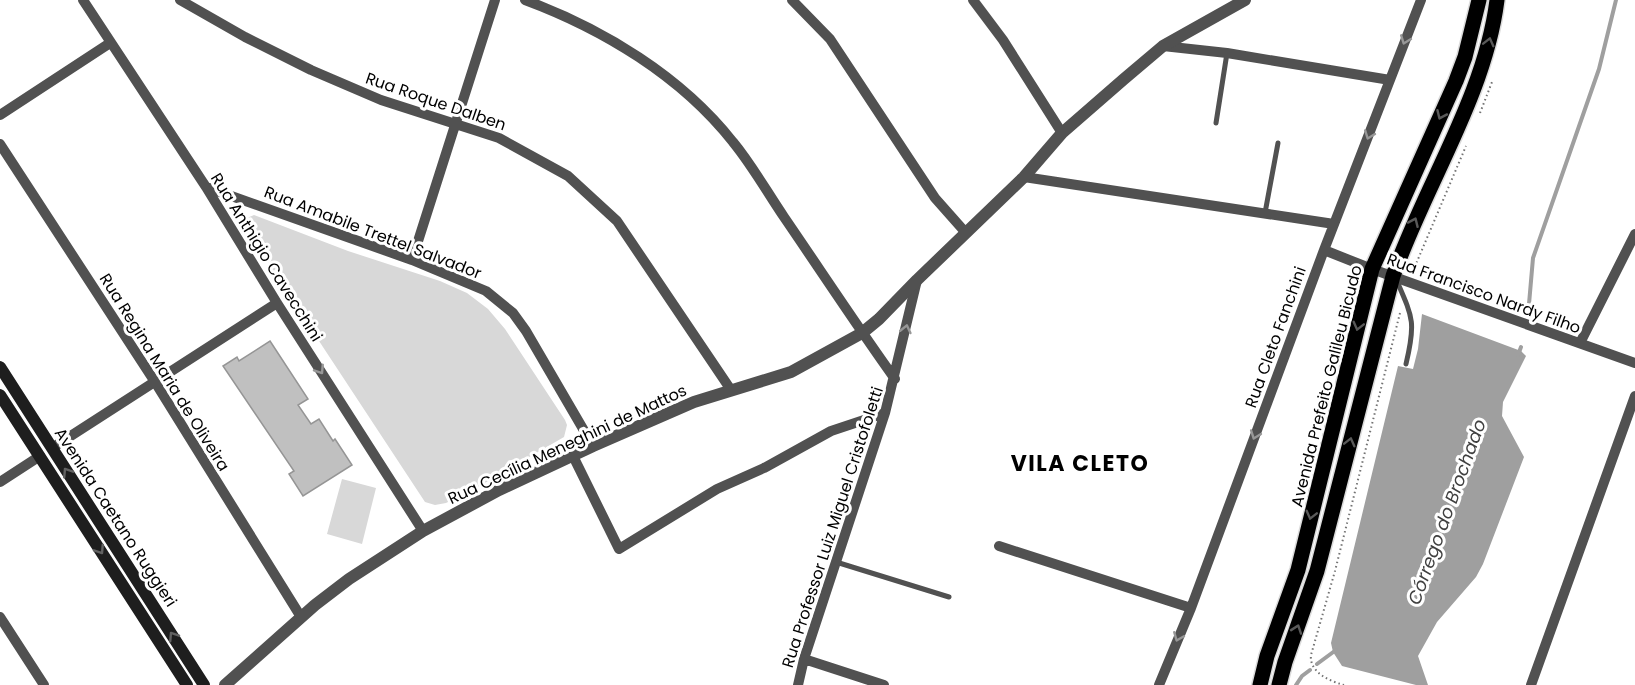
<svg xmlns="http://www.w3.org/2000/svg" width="1635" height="685" font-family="Poppins,sans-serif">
<rect width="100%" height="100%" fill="#fff"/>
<path fill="#d8d8d8" d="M254 215 348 251 440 281 467 293 488 309 505 329 565 420 567 425 564 437 478 487 446 503 435 505 425 502 244 227 247 218Z
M342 479 376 488 362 544 327 534Z"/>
<path fill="#9f9f9f" d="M1422 314 1521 351 1526 356 1503 402 1502 416 1524 457 1483 564 1476 577 1437 622 1418 656 1428 685H1416L1342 666 1333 652 1331 643 1398 366 1413 369 1418 349Z"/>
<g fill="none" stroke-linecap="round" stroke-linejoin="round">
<path stroke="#9f9f9f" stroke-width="4" d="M1529 304 1533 258 1599 69 1616 0
M1518 355 1521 347
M1317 664 1336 650
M1296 685 1302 676 1310 670"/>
</g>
<path fill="#c0c0c0" stroke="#959595" stroke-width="1.5" d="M270 341 308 399 298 405 311 424 319 419 333 441 335 439 352 465 303 496 289 474 294 471 223 366 237 357 239 361Z"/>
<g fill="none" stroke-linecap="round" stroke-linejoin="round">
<g stroke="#dbdbdb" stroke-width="18">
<path id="primary" d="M1260 685 1267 656 1298 570 1372 269 1456 81 1465 57 1479 0
M1279 685 1285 662 1317 571 1393 276C1425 185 1485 96 1497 0"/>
</g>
<path stroke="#737373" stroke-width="2" stroke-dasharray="1.5 3" stroke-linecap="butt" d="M1480 113 1492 82
M1413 271 1466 146
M1344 685C1329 681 1309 672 1311 655L1335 571 1400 313"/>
<path stroke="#515151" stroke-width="5" d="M1216 123 1227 53
M1265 213 1278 143
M1396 279C1413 318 1416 322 1406 364
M836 562 949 597"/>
<path stroke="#515151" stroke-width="10" d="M83 0 206 187 277 303 423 531
M180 0 245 37 311 70 381 100 499 138 568 176 617 221 731 390
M525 0C603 29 681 76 733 142 752 165 767 192 784 217 821 271 857 326 895 379
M792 0 830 39 935 198 966 233
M973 0 1003 40 1062 133
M1163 46 1227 53 1390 80
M0 115 110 43
M0 144 155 382 301 617
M1024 177 1334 224
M206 187 412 260 486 291 513 313 526 331 593 446
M1324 250 1372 269 1635 363
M412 260 495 0
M1580 343 1635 234
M52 448 277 303
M573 456 619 549 717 489 764 468 831 431 885 413
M0 482 40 456
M999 546 1191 608
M0 617 44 685
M804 659 884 685
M798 685 804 659 885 413 917 280
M1159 685 1191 608 1324 250 1421 0
M1531 685 1635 396"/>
<path stroke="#515151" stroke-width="12" d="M225 685 315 605 349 579 423 531 499 490 593 446 694 402 791 372 862 333 879 319 917 280 1024 177 1062 133 1124 79 1163 46 1245 0"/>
<path stroke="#1e1e1e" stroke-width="12" d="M0 367 204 685
M0 395 187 685"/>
<use href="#primary" stroke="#000" stroke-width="15"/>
</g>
<defs><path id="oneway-chevron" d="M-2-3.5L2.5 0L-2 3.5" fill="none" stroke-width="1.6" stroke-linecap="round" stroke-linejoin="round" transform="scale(1.5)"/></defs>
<g stroke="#979797">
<use href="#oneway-chevron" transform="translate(1405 40) rotate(111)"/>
<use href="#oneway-chevron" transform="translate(1369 135) rotate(111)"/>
<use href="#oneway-chevron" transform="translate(906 329) rotate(-77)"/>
<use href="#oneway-chevron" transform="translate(320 370) rotate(57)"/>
<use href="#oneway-chevron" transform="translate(1255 435) rotate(110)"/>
<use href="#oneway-chevron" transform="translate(1178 637) rotate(112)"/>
</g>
<g stroke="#595959">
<use href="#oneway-chevron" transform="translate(1489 42) rotate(-76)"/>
<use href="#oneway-chevron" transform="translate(1441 115) rotate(114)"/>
<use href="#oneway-chevron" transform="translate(1414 222) rotate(-66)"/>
<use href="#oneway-chevron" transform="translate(1358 326) rotate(104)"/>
<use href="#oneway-chevron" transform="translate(1350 442) rotate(-76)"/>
<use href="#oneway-chevron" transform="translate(1311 515) rotate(104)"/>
<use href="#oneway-chevron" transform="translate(1297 629) rotate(-71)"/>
</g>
<g stroke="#626262">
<use href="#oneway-chevron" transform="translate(67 472) rotate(-123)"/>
<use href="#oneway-chevron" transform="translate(100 550) rotate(57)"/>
<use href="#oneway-chevron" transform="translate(173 636) rotate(-123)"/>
</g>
<g text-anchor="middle" stroke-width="6" stroke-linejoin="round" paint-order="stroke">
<g font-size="16" fill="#000" stroke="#fff">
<text transform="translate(436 101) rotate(19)" y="6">Rua Roque Dalben</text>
<text transform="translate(373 232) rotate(21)" y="6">Rua Amabile Trettel Salvador</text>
<text transform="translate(267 257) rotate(58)" y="6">Rua Anthigio Cavecchini</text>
<text transform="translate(1484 293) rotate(20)" y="6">Rua Francisco Nardy Filho</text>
<text transform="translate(1275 337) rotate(-70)" y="6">Rua Cleto Fanchini</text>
<text transform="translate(165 372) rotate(58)" y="6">Rua Regina Maria de Oliveira</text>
<text transform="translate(1326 386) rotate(-76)" y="6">Avenida Prefeito Galileu Bicudo</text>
<text transform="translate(567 444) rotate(-25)" y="6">Rua Cecília Meneghini de Mattos</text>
<text transform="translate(116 517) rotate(57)" y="6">Avenida Caetano Ruggieri</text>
<text transform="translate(832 527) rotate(-72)" y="6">Rua Professor Luiz Miguel Cristofoletti</text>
</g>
<g font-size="18" font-style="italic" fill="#404040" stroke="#fff">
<text transform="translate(1447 512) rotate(-70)" y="6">Córrego do Brochado</text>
</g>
<g font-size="22" font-weight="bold" letter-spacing="1.5" fill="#000" stroke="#fff">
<text x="1080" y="471">VILA CLETO</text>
</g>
</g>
</svg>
